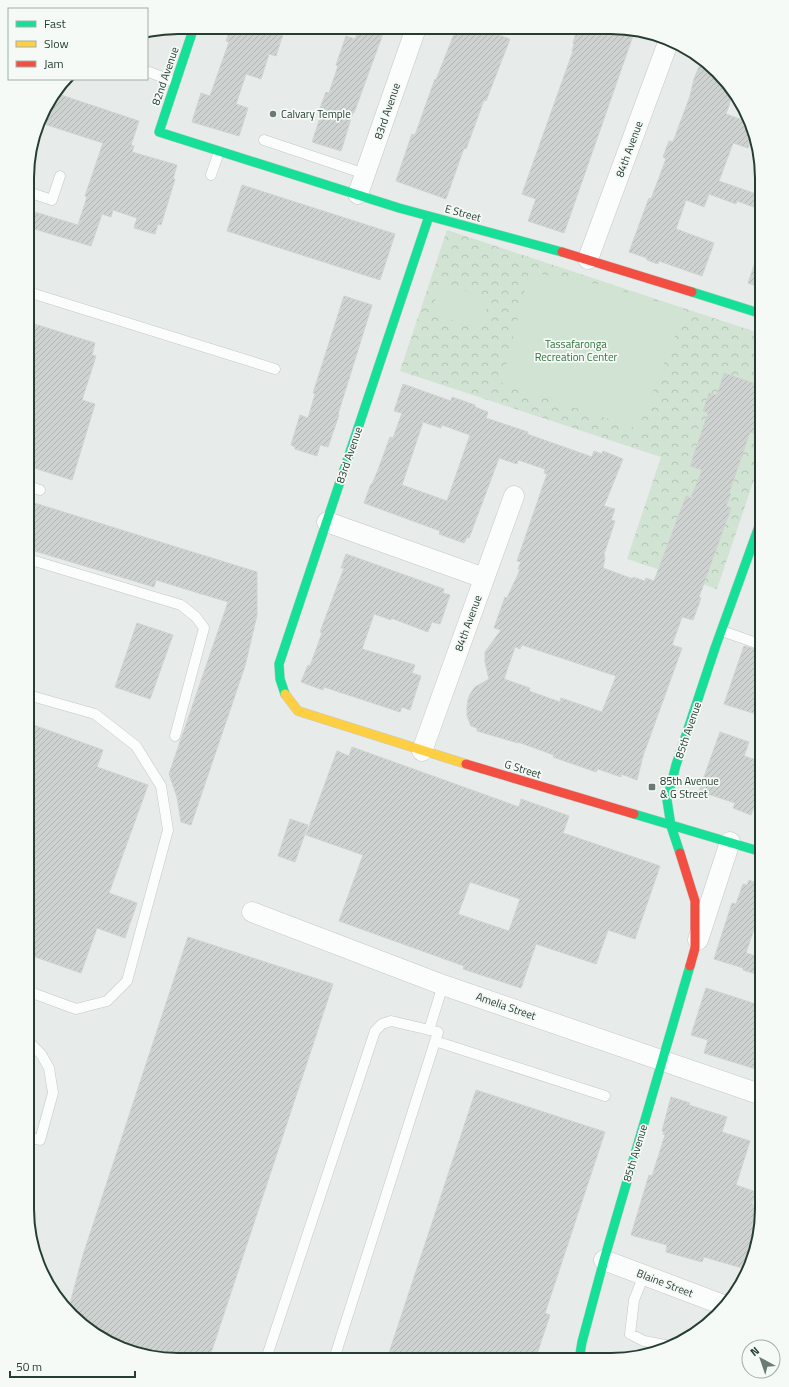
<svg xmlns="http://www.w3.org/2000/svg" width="789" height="1387" font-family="'Titillium Web',sans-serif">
<defs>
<pattern id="park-crowns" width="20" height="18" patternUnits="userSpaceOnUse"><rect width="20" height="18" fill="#d1e3d3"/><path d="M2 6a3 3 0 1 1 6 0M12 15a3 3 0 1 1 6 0" fill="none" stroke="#b3c4b6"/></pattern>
<pattern id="building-hatch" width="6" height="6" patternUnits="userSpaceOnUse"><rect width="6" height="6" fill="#ced2d0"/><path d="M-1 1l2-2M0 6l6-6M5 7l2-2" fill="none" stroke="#b1b5b3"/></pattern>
</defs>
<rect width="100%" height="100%" fill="#e7ebe9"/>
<path fill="url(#park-crowns)" d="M447 230 762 334V456L717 589 627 559 661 457 400 371Z"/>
<path fill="#d1e3d3" d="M529 272 602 285 685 310 638 429 502 383Z
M442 282 490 300 478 330 431 312Z"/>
<path fill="url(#building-hatch)" stroke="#cfd4d1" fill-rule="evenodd" d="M231 27 285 28 276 56 269 54 261 79 246 74 236 104 248 108 239 136 192 122 201 93 210 96 229 42 226 41Z
M359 28H385L354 113 353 112 341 151 312 142 322 112 319 111 326 92 329 93 338 66 336 65 346 36 355 39Z
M456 29H481L510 39 486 101 484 100 466 149 464 148 446 199 396 181 412 134 415 135 435 79 436 80Z
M577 29 635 30 564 233 528 221 536 199 522 194 573 51H572L574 44 573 43Z
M702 59 710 64 734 91 726 114 751 123 754 130 748 148 733 143 719 181 762 196V210L737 201 736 204 709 194 704 207 686 200 676 229 714 243 702 276 659 261 658 264 647 260V258L629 252 649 198 651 199 666 159 663 157 669 141 673 142 690 96 694 79Z
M61 95 139 121 131 145 134 146 132 152 177 165 173 179H175L161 225 158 224 155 234 134 228 137 218 113 210 111 217 102 214 91 246 28 227V210L78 225 87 197 85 196 103 143 44 124 52 98 54 97 60 99Z
M242 185 395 234 380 280 227 231Z
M760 248H762V288L748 283Z
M344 296 372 305 338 414 339 415 328 447 320 445 317 456 295 449V447L291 445 300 415 308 418 315 394 313 393Z
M28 322 95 343 92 355 96 356 82 400 95 404 72 480 28 466Z
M724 373 762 386V417L756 434 750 432 729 493 731 494 726 506 731 508 699 597 701 598 693 620 682 617 672 645 682 648 643 756 637 780 621 774V777L598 769 596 772 553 757 554 755 518 742V743L477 731V728L471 726 467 716V706L468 700 470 694 475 687 489 679 485 662V652L501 630 494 628 505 597 507 598 520 570 518 569 521 562 517 561 547 474 544 473 545 469 518 460 517 464 499 458 469 538 467 537 464 543 439 534 440 531 364 503 371 484H372L378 470 390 437 393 438 402 413 394 411 403 384 451 401 452 397 475 405V407L488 412 486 418 528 432 527 434 592 457 594 451 602 454 603 451 623 459 604 506 615 509 611 520 615 521 604 554 605 558 603 568 633 579V577L645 581 646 578 654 581 686 496 691 498 702 470 690 466 708 413 703 411 709 393 717 395ZM423 422 441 428 442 425 470 435 447 501 402 485ZM522 645 616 676 602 712 561 698 560 702 529 691 530 688 504 679 515 647 520 649Z
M28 501 257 572V615L245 666 191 825 181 822 177 797 169 774 228 602 156 580 154 587 28 549Z
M346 554 444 589 443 593 450 595 440 624 432 622 428 632 391 618V620L374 614 362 649 415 665 412 673 421 676 410 710 402 707 400 712 324 687 323 690 301 682 308 665 310 666 322 633 320 632 344 568H341Z
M137 623 173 635 150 699 115 687Z
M744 646 762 651V716L724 704Z
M28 723 103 750 97 767 148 785 109 893 137 903 125 938 97 928 81 973 27 954Z
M720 732 749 742 744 756 762 762V801L757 799 751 815 733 808 735 803 699 791Z
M352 747 519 807 521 799 569 816 563 833 660 866 635 939 608 930 596 964 536 944 521 988 463 969 464 966 339 921 363 855 306 835 337 751 349 756ZM470 882 520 899 509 931 458 914Z
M290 819 308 825 295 862 278 856Z
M749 880 762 885V928L755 926 746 953 762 958V976L743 970V968L714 959 732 903 736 904 743 884 747 885Z
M188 937 333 984 209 1359H158L112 1345 79 1323 68 1311 83 1255Z
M706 988 762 1006V1071L704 1053 708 1040 691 1035Z
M476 1090 605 1132 545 1313 550 1315 535 1360 387 1359Z
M671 1097 690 1103 689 1105 727 1117 722 1132 750 1141 736 1185 756 1192 752 1204 762 1207V1219L751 1266 749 1270 704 1257 702 1262 666 1252 667 1245 631 1235 649 1175 652 1176 665 1135 663 1134 664 1132 662 1131Z"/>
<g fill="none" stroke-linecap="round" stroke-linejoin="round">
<g stroke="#c4c8c6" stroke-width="11">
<path id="lane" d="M149 72 175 82
M264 140 365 174
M211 175 219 152
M28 192 52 200 60 176
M28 292 275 369
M28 486 40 490
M28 559 181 605 196 617 204 628 175 736
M722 631 762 645
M27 991 76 1009 107 1001 127 981 168 830 161 786 136 746 95 714 28 695
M429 1030 443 985
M435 1041 605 1096
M27 1137 40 1140 53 1093 49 1068 41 1054 27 1040
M644 1275 634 1300 630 1334 644 1341 670 1346
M266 1359 375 1031 382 1024 391 1021 438 1032 334 1359"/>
</g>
<g stroke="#c4c8c6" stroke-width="21">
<path id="street" d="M358 194 416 28
M588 259 669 40
M327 522 484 578
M422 751 514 496
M252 912 443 985 762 1095
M698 940 730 842
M604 1260 726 1306"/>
</g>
<g stroke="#c3c9c6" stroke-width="10">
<path id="fast" d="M194 27 159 132 399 208 562 252
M692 292 762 314
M285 694 280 679 279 664 429 216
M634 814 762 852
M680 853 671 826 667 800 676 765 715 648 762 518
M579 1360 582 1342 604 1260 690 966"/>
</g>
<g stroke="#c3c9c6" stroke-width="10">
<path id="slow" d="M285 694 298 711 466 764"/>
</g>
<g stroke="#c3c9c6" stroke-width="10">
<path id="jam" d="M562 252 692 292
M466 764 634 814
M680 853 695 901V948L690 966"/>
</g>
<use href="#lane" stroke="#fbfcfc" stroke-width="10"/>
<use href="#street" stroke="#fbfcfc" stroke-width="20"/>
<use href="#fast" stroke="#16e098" stroke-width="9"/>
<use href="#slow" stroke="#ffcf43" stroke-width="9"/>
<use href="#jam" stroke="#f24e42" stroke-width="9"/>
</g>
<g fill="#697b72" stroke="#f5faf7" stroke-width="1.5">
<circle cx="273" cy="114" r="4"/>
<rect x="648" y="783" width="8" height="8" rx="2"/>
</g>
<g text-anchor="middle" stroke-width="3.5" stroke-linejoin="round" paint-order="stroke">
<g font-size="11" fill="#253e32" stroke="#f5faf7">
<text transform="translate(165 76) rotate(-71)" y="4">82nd Avenue</text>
<text transform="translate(387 111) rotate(-71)" y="4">83rd Avenue</text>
<text transform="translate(629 149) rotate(-70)" y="4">84th Avenue</text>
<text transform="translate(463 213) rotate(15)" y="4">E Street</text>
<text transform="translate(349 455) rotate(-71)" y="4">83rd Avenue</text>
<text transform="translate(468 623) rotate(-70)" y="4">84th Avenue</text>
<text transform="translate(688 730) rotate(-71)" y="4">85th Avenue</text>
<text transform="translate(523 769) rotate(17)" y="4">G Street</text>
<text transform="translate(506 1006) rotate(19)" y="4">Amelia Street</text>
<text transform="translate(635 1153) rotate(-73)" y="4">85th Avenue</text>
<text transform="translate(665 1283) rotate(21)" y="4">Blaine Street</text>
</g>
<g font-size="11" fill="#253e32" stroke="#f5faf7" text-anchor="start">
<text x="281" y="118">Calvary Temple</text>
<text x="660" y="785">85th Avenue<tspan x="660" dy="13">&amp; G Street</tspan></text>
</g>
<g font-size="11" fill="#31733c" stroke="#f5faf7">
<text x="576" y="348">Tassafaronga<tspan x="576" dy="13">Recreation Center</tspan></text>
</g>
</g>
<path d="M0 0H789V1387H0ZM178 34H611A144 144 0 0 1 755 178V1209A144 144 0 0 1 611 1353H178A144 144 0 0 1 34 1209V178A144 144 0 0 1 178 34Z" fill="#f5faf7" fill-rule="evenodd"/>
<path fill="none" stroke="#253e32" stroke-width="2" d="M178 34H611A144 144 0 0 1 755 178V1209A144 144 0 0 1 611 1353H178A144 144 0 0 1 34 1209V178A144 144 0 0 1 178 34Z"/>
<rect x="8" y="8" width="140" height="72" fill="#f5faf7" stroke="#a2afa8"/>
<rect x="16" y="21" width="20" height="6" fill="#16e098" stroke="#a2afa8"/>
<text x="44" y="28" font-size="12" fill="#253e32">Fast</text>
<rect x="16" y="41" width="20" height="6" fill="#ffcf43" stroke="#a2afa8"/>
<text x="44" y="48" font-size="12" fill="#253e32">Slow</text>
<rect x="16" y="61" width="20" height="6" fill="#f24e42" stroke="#a2afa8"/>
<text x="44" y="68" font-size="12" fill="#253e32">Jam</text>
<g transform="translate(761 1359) rotate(320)"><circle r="19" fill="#f5faf7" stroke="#a2afa8"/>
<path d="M0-3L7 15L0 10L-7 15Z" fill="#697b72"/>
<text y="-6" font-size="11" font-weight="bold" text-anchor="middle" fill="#253e32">N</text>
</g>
<path d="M10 1371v6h125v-6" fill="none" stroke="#253e32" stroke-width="2"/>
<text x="16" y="1371" font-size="12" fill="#253e32" stroke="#f5faf7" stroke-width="3" paint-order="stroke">50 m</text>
</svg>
